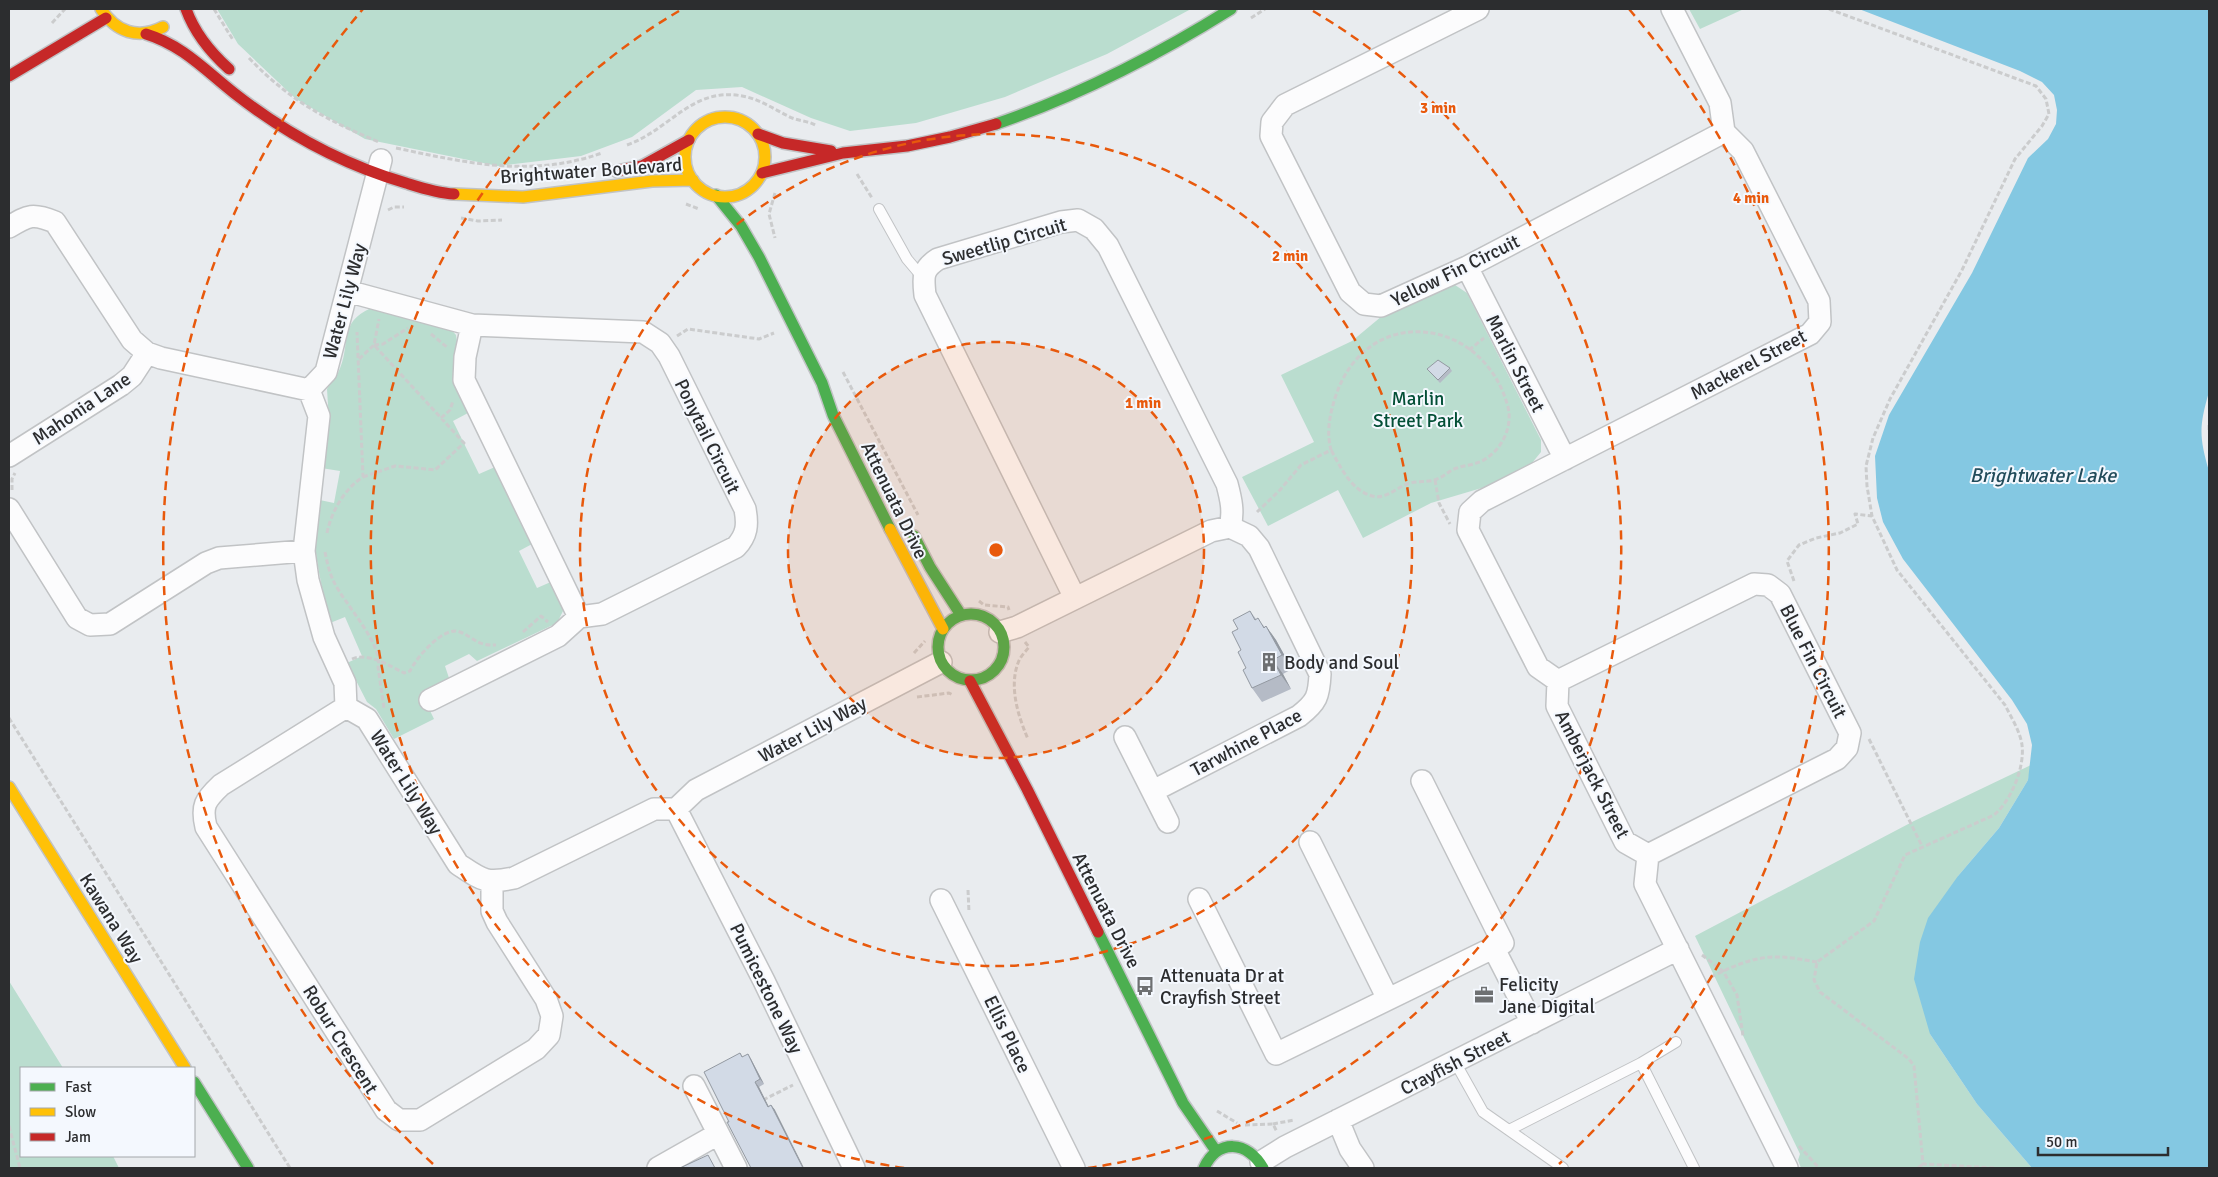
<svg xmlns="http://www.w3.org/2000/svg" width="2218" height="1177" font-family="Signika,sans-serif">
<rect width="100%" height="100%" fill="#e9ecef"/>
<path fill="#baddcf" d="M217 9H1191L1107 54 1005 97 916 123 850 131 811 118 742 87 696 90 632 137 581 156 498 166 365 139 296 99 238 44Z
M1689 9H1744L1700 29Z
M1455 285 1467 293 1541 440V452L1532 463 1485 487 1431 503 1363 538 1338 490 1268 526 1242 477 1314 442 1281 375 1352 341 1382 316 1442 287Z
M371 308 448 326 456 335 468 413 453 421 479 474 495 467 534 543 519 551 537 588 553 581 560 595 563 611 557 623 477 661 469 654 445 666 449 678 421 692 434 719 394 739 376 709 367 702 347 663 362 656 345 617 330 623C321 583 310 541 315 499L334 503 340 471 321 468 329 421 327 389C330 383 336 378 338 373 352 345 337 323 371 308Z
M2031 765 2028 780 1999 828 1958 876 1930 1034 1977 1104 2032 1168H1801L1798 1160 1800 1154 1695 936 1914 821Z
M9 981 63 1068H21V1156H113L119 1168H9Z"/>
<path fill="#84c8e2" d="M1859 9H2209V392C2199 426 2199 437 2209 471V1168H2032L1977 1104 1930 1034 1914 979 1920 942 1928 918 1958 876 1999 828 2028 780 2032 745 2027 724 2012 700 1903 559 1883 522 1877 498 1875 456 1889 415 1972 273 2028 158 2048 139 2056 124 2057 110 2054 95 2042 82 2020 71Z"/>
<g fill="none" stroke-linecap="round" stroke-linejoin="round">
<g stroke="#c1c3c5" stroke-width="12">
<path id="lane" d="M879 209 907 259 923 278
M1455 1062 1483 1112 1563 1168
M1641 1063 1694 1168
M1509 1130 1641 1063 1676 1042"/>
</g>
<g stroke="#c1c3c5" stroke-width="24">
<path id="street" d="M1478 9 1285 105 1272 122 1271 136 1350 292 1364 304 1381 306 1467 267 1724 132
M1672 9 1720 103 1724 132 1743 151 1819 301 1820 322 1810 334 1482 501 1470 512 1468 530 1538 667 1558 681 1557 706 1625 842 1648 855 1645 884 1787 1168
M381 160 326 372 309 390 319 416 304 551 308 580 324 637 345 683 346 707 367 719 458 864C482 880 485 884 514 878L654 809H676L696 790 941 662
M9 227C29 215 33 213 55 222L132 340 147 353 161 358 309 390
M1467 267 1565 459
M347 291 472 325 643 332 660 343 669 356 745 509C748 525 747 535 736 547L602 614 579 617 558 636 430 700
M472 325 465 357 464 380 579 617
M9 456 121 385 132 376 147 353
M9 509 77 618 90 625 110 624 206 563 219 558 304 551
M1000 632 1017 627 1211 531 1230 527C1234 512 1231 499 1227 484L1108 246 1094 229 1078 220 1061 222 938 259C922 269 923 277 925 295L1075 598
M1558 681 1754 584 1768 585 1780 594 1850 733 1847 748 1837 759 1648 855
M346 707 221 785C205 800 201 806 206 827L386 1110 399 1120H420L536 1049 549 1035 552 1016 546 999 497 922 492 911V882
M1125 737 1168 822
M1153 791 1299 716C1317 702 1319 696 1320 674L1259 548 1249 536 1230 527
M676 809 764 981 854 1168
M1310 842 1388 999
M1199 899 1276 1054 1503 943 1422 781
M941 900 1074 1168
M1493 947 1532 1023
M694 1086 736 1168
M1338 1120 1350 1149 1363 1168
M1261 1162 1285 1147 1678 949
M658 1168 718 1134"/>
</g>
<g stroke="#c1c3c5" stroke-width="14">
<path id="fast" d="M996 124C1080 95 1156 56 1231 9
M716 195 741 226 759 257 822 383 833 415 890 529
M914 536 930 567 961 615
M938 647a33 33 0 1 1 66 0a33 33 0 1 1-66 0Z
M1098 932 1183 1103 1216 1151
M194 1082 248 1168
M1204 1168C1218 1138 1248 1141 1263 1168"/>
</g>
<g stroke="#c1c3c5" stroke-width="14">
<path id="slow" d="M101 9C116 32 138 40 163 27
M685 157a40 40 0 1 1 80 0a40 40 0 1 1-80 0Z
M454 194 523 197 652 181 693 180
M890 529 943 629
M9 787 185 1068"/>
</g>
<g stroke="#c1c3c5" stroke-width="14">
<path id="jam" d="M186 9C195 34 210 52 229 69
M146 34C182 45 205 70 234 93 285 133 344 165 406 183 422 188 437 193 454 194
M9 76 106 18
M758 134 783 143 831 151
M616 171 642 166 689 140
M762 173 843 153 907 146 950 137 996 124
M970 681 1027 789 1098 932"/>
</g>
<path stroke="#cbcccd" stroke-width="3" stroke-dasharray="5 2.5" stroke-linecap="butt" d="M214 9 233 40
M1829 9 2036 86 2046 99 2049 114 2042 126 2015 159 1962 270 1890 399 1873 438 1866 466 1867 486 1872 516 1897 570 2005 705C2011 717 2020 731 2022 745 2025 767 2011 801 1994 815L1905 855 1874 921 1817 962 1814 980 1820 992 1909 1059 1914 1066 1923 1164 1995 1168
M1251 18 1265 9
M52 23 65 9
M249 58C289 100 326 120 379 142
M627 145C672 129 693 84 747 97 763 101 777 111 792 118 800 121 809 121 817 126
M396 148C467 163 531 178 602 153
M857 174 872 198
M775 193 769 214 775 238
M686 204 699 209
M388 210 394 207H404
M461 218 478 221 502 220
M431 334 448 348
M677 336 688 329 759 339 774 333
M374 345 383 344 408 328
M1469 350 1484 338
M359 359 374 345 379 319
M843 372 918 515
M441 418 450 410 453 401
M2209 425V432
M363 477 395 466 435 470 464 443 374 345
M1435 480 1439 503 1450 524
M12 490V479L15 473
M1257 512 1280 490 1301 465 1331 450C1326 432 1330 414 1335 398 1366 301 1484 316 1508 407 1513 428 1501 451 1482 461 1474 465 1465 465 1457 468 1449 470 1444 477 1437 479 1428 483 1417 480 1407 484 1394 489 1385 501 1369 495 1350 488 1340 466 1331 450
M327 533C331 512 345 488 363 477L357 332
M325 552C327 562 329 572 334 582 343 602 384 645 378 667L384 708
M1794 581 1787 561 1799 545 1816 538 1840 533 1858 524 1855 514 1872 516
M979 601 984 605 1008 607 1009 610
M523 632 541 616 548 622
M1025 642 1029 647C1025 652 1020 657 1018 663 1009 687 1018 716 1028 739
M914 653 925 641
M352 659C368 652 390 666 404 673L410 671C416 658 444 625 460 632 475 638 477 646 496 645
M917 697 949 693 953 695
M9 718 290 1168
M1869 739 1922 846
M968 890 969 912
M1702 955 1723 971 1737 995 1743 1036
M1711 977C1731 967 1755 956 1778 957 1791 957 1804 960 1817 962
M763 1100 793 1085
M1217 1111 1237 1123
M1273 1124 1294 1120
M1245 1125 1273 1124 1277 1132
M9 1126 20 1168
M1799 1146 1819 1168
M1918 1168 1923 1164"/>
<use href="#lane" stroke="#fcfcfd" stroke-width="10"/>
<use href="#street" stroke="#fcfcfd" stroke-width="21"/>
<use href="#fast" stroke="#4caf50" stroke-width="11"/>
<use href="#slow" stroke="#ffc107" stroke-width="11"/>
<use href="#jam" stroke="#c62828" stroke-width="11"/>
</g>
<path fill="#b5bbc6" d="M1450 368 1452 371 1440 383 1427 369Z
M1250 611 1256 619 1265 627 1266 626 1276 640 1292 669 1283 674 1291 689 1262 702 1252 688 1241 650 1238 629Z
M740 1053 743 1057 748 1054 751 1059 764 1084 759 1087 768 1106 771 1105 775 1110 729 1122Z"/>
<path fill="#9399a1" d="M1266 626 1276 640 1292 669 1282 655Z
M1273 660 1283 674 1291 689 1281 675Z
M748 1054 751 1059 764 1084 760 1079Z
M755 1082 759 1087 771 1111 768 1107Z
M771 1105 775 1110 804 1168H803Z"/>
<path fill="#d2dae6" stroke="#9399a1" d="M1438 360 1450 368 1438 380 1427 369Z
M1250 611 1255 620 1258 618 1264 628 1266 626 1282 655 1273 660 1281 675 1252 688 1243 670 1246 668 1238 652 1241 650 1232 632 1238 629 1233 620Z
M740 1053 742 1057 748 1054 760 1079 755 1082 768 1107 771 1105 803 1168H751L727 1122H729L704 1072Z
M708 1155 715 1168H680Z"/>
<circle cx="996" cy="550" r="208" fill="#e8590c" fill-opacity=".12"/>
<g fill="none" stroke="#e8590c" stroke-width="2.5" stroke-dasharray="9 6">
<circle cx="996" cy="550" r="208"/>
<circle cx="996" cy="550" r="416"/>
<path d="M904 1168A625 625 0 0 1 679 11M1313 11A625 625 0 0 1 1088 1168"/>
<path d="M433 1164A833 833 0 0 1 363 9M1629 9A833 833 0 0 1 1559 1164"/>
</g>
<defs>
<g id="building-bare" transform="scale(1.5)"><path d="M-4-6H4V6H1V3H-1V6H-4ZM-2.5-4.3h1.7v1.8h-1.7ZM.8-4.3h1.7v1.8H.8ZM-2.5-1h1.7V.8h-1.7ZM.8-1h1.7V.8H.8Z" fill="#6e7072" stroke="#f4f8fe" stroke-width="2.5" paint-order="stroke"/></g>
<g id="bus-bare" transform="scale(1.5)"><path d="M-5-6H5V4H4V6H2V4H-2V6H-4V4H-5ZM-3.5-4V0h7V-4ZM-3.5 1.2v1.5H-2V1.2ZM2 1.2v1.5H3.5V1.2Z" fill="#6e7072" stroke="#f4f8fe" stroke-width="2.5" paint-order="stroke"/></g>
<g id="office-bare" transform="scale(1.5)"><path d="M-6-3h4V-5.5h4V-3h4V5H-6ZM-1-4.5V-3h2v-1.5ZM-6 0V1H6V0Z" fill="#6e7072" stroke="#f4f8fe" stroke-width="2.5" paint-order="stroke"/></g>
</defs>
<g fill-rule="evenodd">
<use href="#building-bare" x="1269" y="662"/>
<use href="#bus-bare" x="1145" y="986"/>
<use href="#office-bare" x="1484" y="995"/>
</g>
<g text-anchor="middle" stroke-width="4" stroke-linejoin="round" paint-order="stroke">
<g font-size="19" fill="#2c2d2f" stroke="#f4f8fe">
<text transform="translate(591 170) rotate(-4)" y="7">Brightwater Boulevard</text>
<text transform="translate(1004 241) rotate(-16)" y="7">Sweetlip Circuit</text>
<text transform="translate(1455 270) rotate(-26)" y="7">Yellow Fin Circuit</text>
<text transform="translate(344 301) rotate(-75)" y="7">Water Lily Way</text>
<text transform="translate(1516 363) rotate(63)" y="7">Marlin Street</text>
<text transform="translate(1748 364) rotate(-28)" y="7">Mackerel Street</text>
<text transform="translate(81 408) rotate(-34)" y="7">Mahonia Lane</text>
<text transform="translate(708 436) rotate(64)" y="7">Ponytail Circuit</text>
<text transform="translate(895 500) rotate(64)" y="7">Attenuata Drive</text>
<text transform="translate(1814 661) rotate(63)" y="7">Blue Fin Circuit</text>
<text transform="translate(812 729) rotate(-28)" y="7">Water Lily Way</text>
<text transform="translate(1246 742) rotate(-28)" y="7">Tarwhine Place</text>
<text transform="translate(1593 774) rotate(63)" y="7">Amberjack Street</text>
<text transform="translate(407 782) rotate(58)" y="7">Water Lily Way</text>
<text transform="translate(1107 910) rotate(63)" y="7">Attenuata Drive</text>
<text transform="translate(112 918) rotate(58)" y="7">Kawana Way</text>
<text transform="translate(767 988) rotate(64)" y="7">Pumicestone Way</text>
<text transform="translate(1008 1034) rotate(64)" y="7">Ellis Place</text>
<text transform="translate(341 1039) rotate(58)" y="7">Robur Crescent</text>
<text transform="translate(1455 1062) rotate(-27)" y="7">Crayfish Street</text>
</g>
<g font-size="19" fill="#034f36" stroke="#f4f8fe">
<text x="1418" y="405">Marlin<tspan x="1418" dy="22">Street Park</tspan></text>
</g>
<g font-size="19" fill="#2c2d2f" stroke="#f4f8fe" text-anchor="start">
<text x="1284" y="669">Body and Soul</text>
<text x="1160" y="982">Attenuata Dr at<tspan x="1160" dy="22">Crayfish Street</tspan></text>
<text x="1499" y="991">Felicity<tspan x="1499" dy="22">Jane Digital</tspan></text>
</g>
<g font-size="20" font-style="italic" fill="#224c5b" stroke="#f4f8fe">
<text x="2043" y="482">Brightwater Lake</text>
</g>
</g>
<circle cx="996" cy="550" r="8" fill="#e8590c" stroke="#f4f8fe" stroke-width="2.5"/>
<g font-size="15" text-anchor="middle" font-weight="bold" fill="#e8590c" stroke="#f4f8fe" stroke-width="4" stroke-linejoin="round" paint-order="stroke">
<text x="1438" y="113">3 min</text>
<text x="1751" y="203">4 min</text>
<text x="1290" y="261">2 min</text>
<text x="1143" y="408">1 min</text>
</g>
<rect width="2218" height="1177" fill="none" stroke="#2c2d2f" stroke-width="20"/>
<rect x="20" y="1067" width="175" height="90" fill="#f4f8fe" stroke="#a4a7ab"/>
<rect x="30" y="1083" width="25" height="8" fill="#4caf50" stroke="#a4a7ab"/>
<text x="65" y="1092" font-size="15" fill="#2c2d2f">Fast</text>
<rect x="30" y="1108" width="25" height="8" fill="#ffc107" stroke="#a4a7ab"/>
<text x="65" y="1117" font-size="15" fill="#2c2d2f">Slow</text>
<rect x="30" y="1133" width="25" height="8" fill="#c62828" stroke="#a4a7ab"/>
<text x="65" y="1142" font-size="15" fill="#2c2d2f">Jam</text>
<path d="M2038 1147v8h130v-8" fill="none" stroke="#2c2d2f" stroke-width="2.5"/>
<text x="2046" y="1147" font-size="15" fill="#2c2d2f" stroke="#f4f8fe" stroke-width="4" paint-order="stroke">50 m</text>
</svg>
